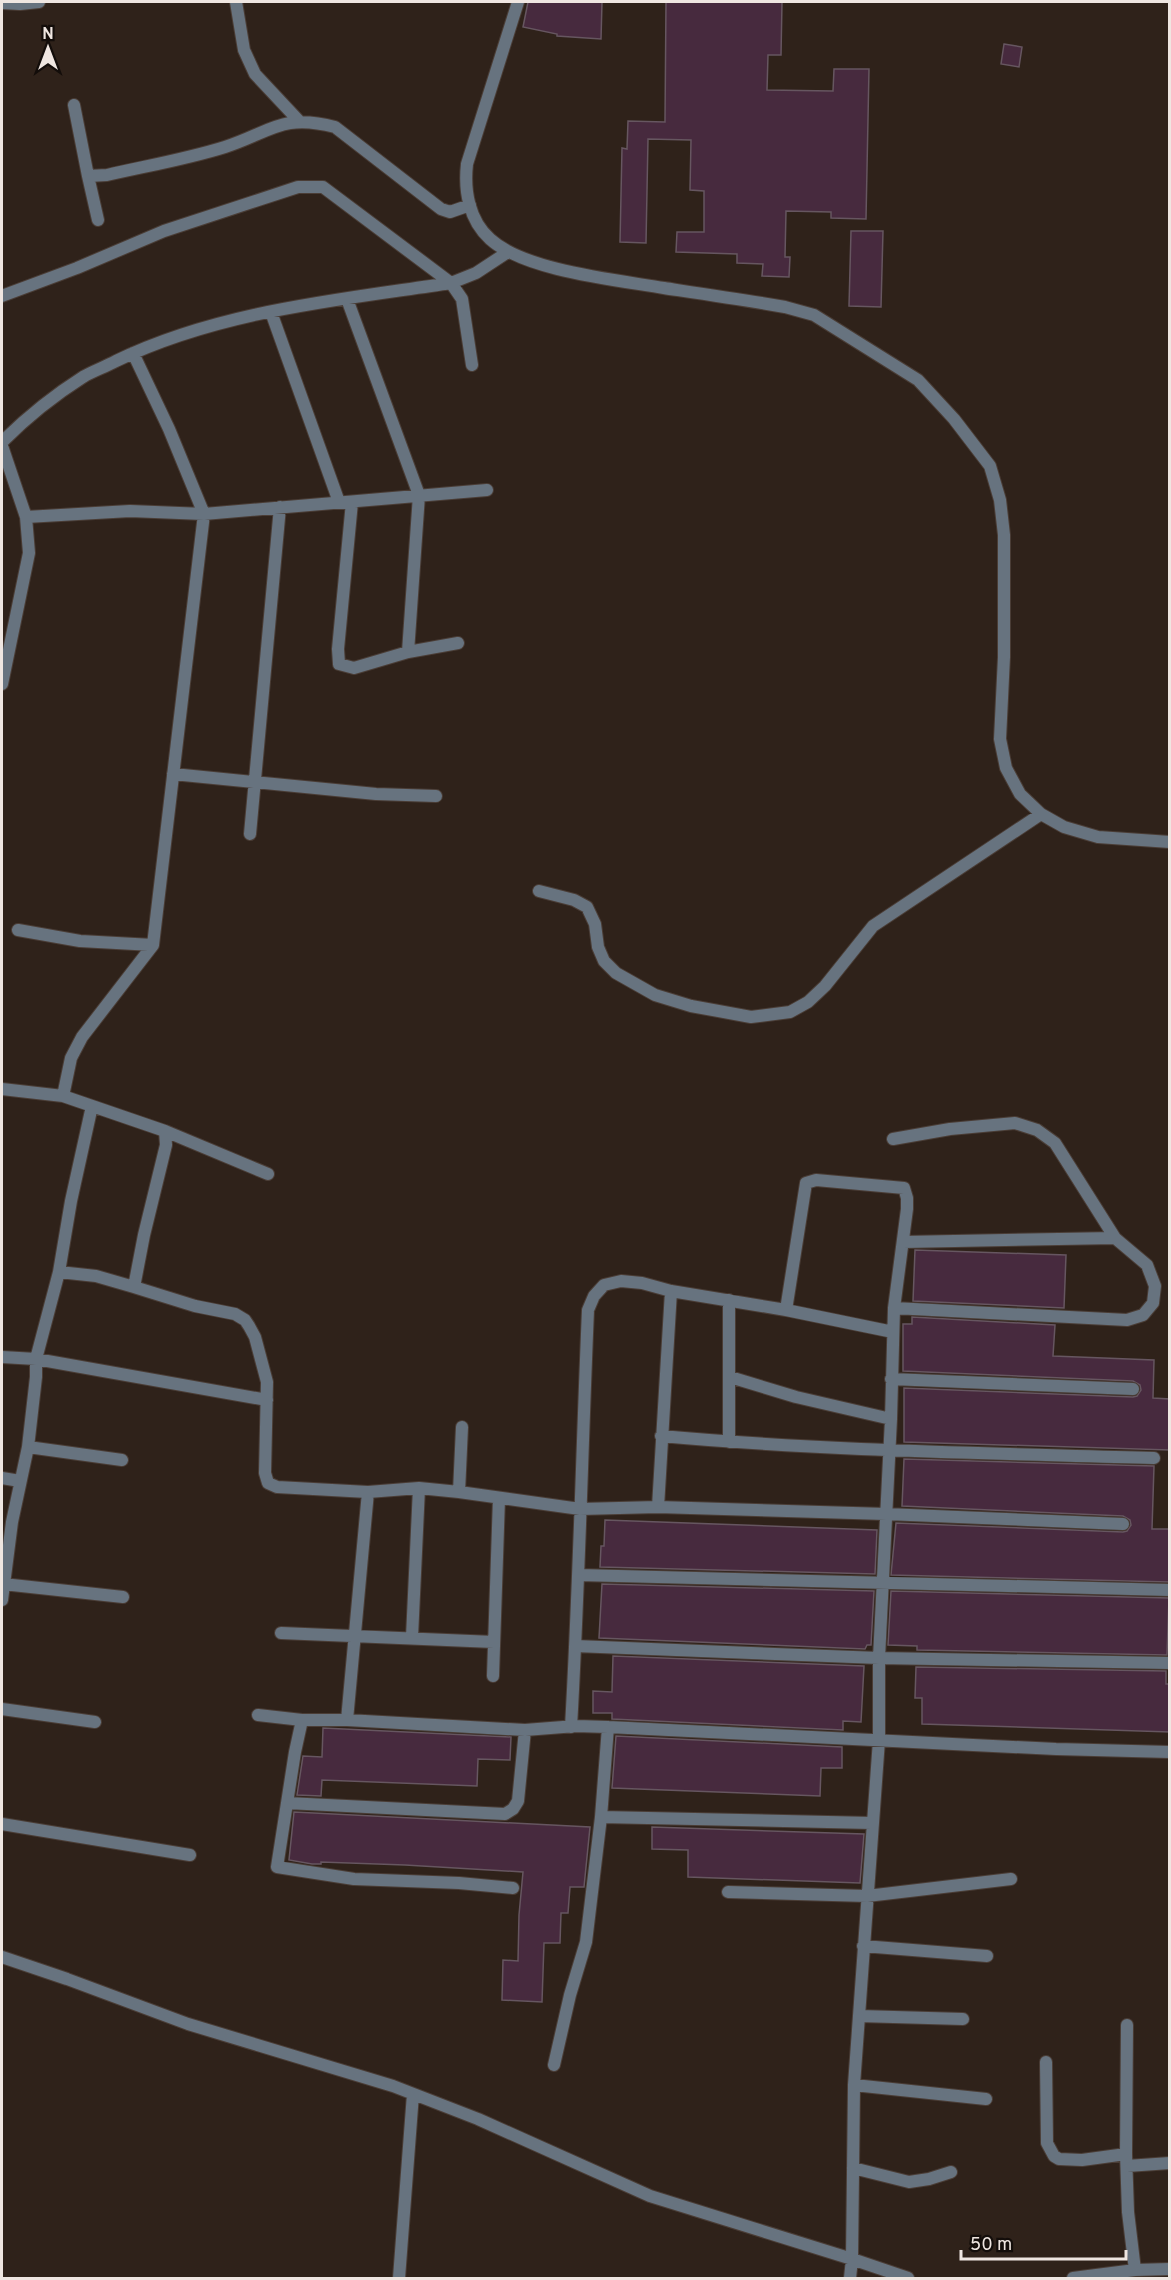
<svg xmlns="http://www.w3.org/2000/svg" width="1171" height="2280" font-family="Overpass,sans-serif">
<rect width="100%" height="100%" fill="#2f221a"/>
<path fill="#472a3e" stroke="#665660" stroke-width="1.5" d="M528 2H602L601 39 557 36V34L523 27Z
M666 2H782L781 55H768L767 90 833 91 834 69H869L866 219 831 218V212L786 211 785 257H790L789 277 762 276 763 264 737 263V254L676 252 677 232H704V191L690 190 691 140 648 139 646 243 620 242 622 148 627 149 628 121 665 122Z
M1004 44 1022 47 1019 67 1001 64Z
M851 231H883L881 307 849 306Z
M915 1250 1066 1255 1064 1308 913 1301Z
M912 1317 1055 1325 1053 1356 1154 1360 1153 1398 1170 1399V1450L904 1442V1388L1133 1397 1137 1396 1141 1390 1140 1385 1133 1381 903 1371V1324H912Z
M904 1459 1154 1466 1152 1529H1170V1582L891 1575 896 1523 1123 1532 1127 1531 1131 1525 1130 1520 1123 1516 902 1506Z
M605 1520 877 1530 875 1574 600 1567 601 1546H604Z
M602 1584 874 1591 871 1645H867L865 1649 599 1638Z
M891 1591 1169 1598 1167 1655 917 1650V1646L888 1645Z
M613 1656 864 1666 861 1722 843 1721V1730L612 1719V1713H593V1691L612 1692Z
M916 1667 1166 1671V1684H1169L1170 1732 922 1724V1698H915Z
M323 1728 511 1737 510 1760 478 1759 477 1786 322 1780 321 1796 297 1795 303 1756 322 1757Z
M616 1736 842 1747V1768H821L820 1796 612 1788Z
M294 1812 590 1827 584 1887H570L568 1913H561L560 1943H544L542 2002 502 2000 503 1960 518 1961 519 1915 523 1872 405 1865 321 1862V1864H312L289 1860Z
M652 1827 864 1834 860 1883 688 1877V1850L652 1849Z"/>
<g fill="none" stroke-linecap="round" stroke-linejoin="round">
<g stroke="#4a3d36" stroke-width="14">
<path id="street" d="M236 2 244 50 255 74 299 121
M518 2 467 164C464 191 469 220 490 239 525 271 617 280 664 288 704 294 745 300 785 307L814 315 918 380 954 419 990 466 1000 500 1004 535V657L1000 739 1006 768 1020 794 1041 814 1064 827 1098 837 1170 842
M2 3 20 4 39 2
M74 105 88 176
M98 220 88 176 107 175C146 166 187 159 225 147 271 132 282 113 335 127L441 209 450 212 470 205
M2 296 77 268 164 231 298 187H323L451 283 462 299 472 365
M347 299 419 495 408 652
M271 312 339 502
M133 353 169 429 204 514 153 945 82 1037 71 1058 63 1096 165 1131 166 1145 144 1235 134 1287 195 1306 235 1314 245 1320 249 1326 255 1337 267 1382 265 1473 268 1483 277 1487 368 1492 419 1488 459 1492 580 1509 658 1507 886 1514 1123 1524
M2 442C26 418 53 396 83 377 93 371 105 367 116 361 219 311 338 300 451 283L476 273 508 252
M2 446 26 517 130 511 204 514 487 490
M352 502 338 649 339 664 354 668 408 652 458 643
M2 684 29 553 26 517
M173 774 376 794 436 796
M250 834 280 507
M539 891 574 900 587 907 595 924 598 947 604 961 616 973 655 995 691 1006 751 1017 790 1012 808 1002 825 986 873 926 1041 814
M18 930 80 941 153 945
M2 1089 63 1096
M165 1131 268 1174
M893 1139 950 1129 1015 1123 1037 1130 1055 1143 1115 1238 1147 1265 1155 1286 1153 1303 1143 1315 1127 1320 894 1308
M903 1242 1115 1238
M59 1272 96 1276 134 1287
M729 1300V1442
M786 1310 806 1183 816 1180 904 1188 907 1198V1209L894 1308 891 1419 879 1658V1740L854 2085 852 2259 850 2278
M2 1357 36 1359 267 1400
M730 1377 796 1397 891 1419
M891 1379 1133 1389
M661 1436C825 1451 990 1453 1154 1458
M28 1447 122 1460
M2 1478 20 1481
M459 1492 462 1427
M658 1507 671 1291
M579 1575 1170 1590
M3 1584 123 1597
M2 1600 12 1522 28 1447 36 1377V1359L59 1272 71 1201 92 1106
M281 1633 494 1642
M412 1637 419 1488
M575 1646 879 1658 1170 1663
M493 1676 499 1498
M2 1709 95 1722
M258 1715 302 1720
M347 1720 368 1492
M571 1727C579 1588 582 1449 588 1310L594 1296 604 1285 621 1281 642 1283 671 1291 786 1310 893 1332
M287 1803 505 1814 513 1809 518 1801 525 1730
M601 1817 872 1823
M2 1824 190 1855
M513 1888 459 1883 354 1879 277 1867 295 1752 302 1720H347L525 1730 576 1726 608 1727 1056 1749 1170 1752
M728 1892 867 1896 1011 1879
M863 1946 987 1956
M2 1957 67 1979 188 2024 393 2086 478 2119 650 2196 852 2259 908 2278
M859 2016 963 2019
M1127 2025 1126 2154 1128 2212 1135 2270
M1046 2062 1047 2143 1054 2156 1059 2159 1082 2160 1126 2154
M554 2065 570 1995 586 1942 601 1817 608 1727
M854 2085 986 2099
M1127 2166 1170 2163
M853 2168 909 2182 929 2179 951 2172
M399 2278 413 2094
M1073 2278 1135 2270 1170 2269"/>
</g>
<use href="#street" stroke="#67737f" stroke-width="12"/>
</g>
<rect width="1171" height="2280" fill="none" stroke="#efe6e1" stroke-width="6"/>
<g transform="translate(48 48)" stroke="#130d0a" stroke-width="4.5" paint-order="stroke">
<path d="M0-4.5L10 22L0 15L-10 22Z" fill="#efe6e1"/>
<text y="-9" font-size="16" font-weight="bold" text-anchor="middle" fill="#efe6e1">N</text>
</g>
<path d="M961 2250v9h165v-9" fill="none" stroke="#efe6e1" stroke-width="3"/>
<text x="970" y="2250" font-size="18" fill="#efe6e1" stroke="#130d0a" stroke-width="4.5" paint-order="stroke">50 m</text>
</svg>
